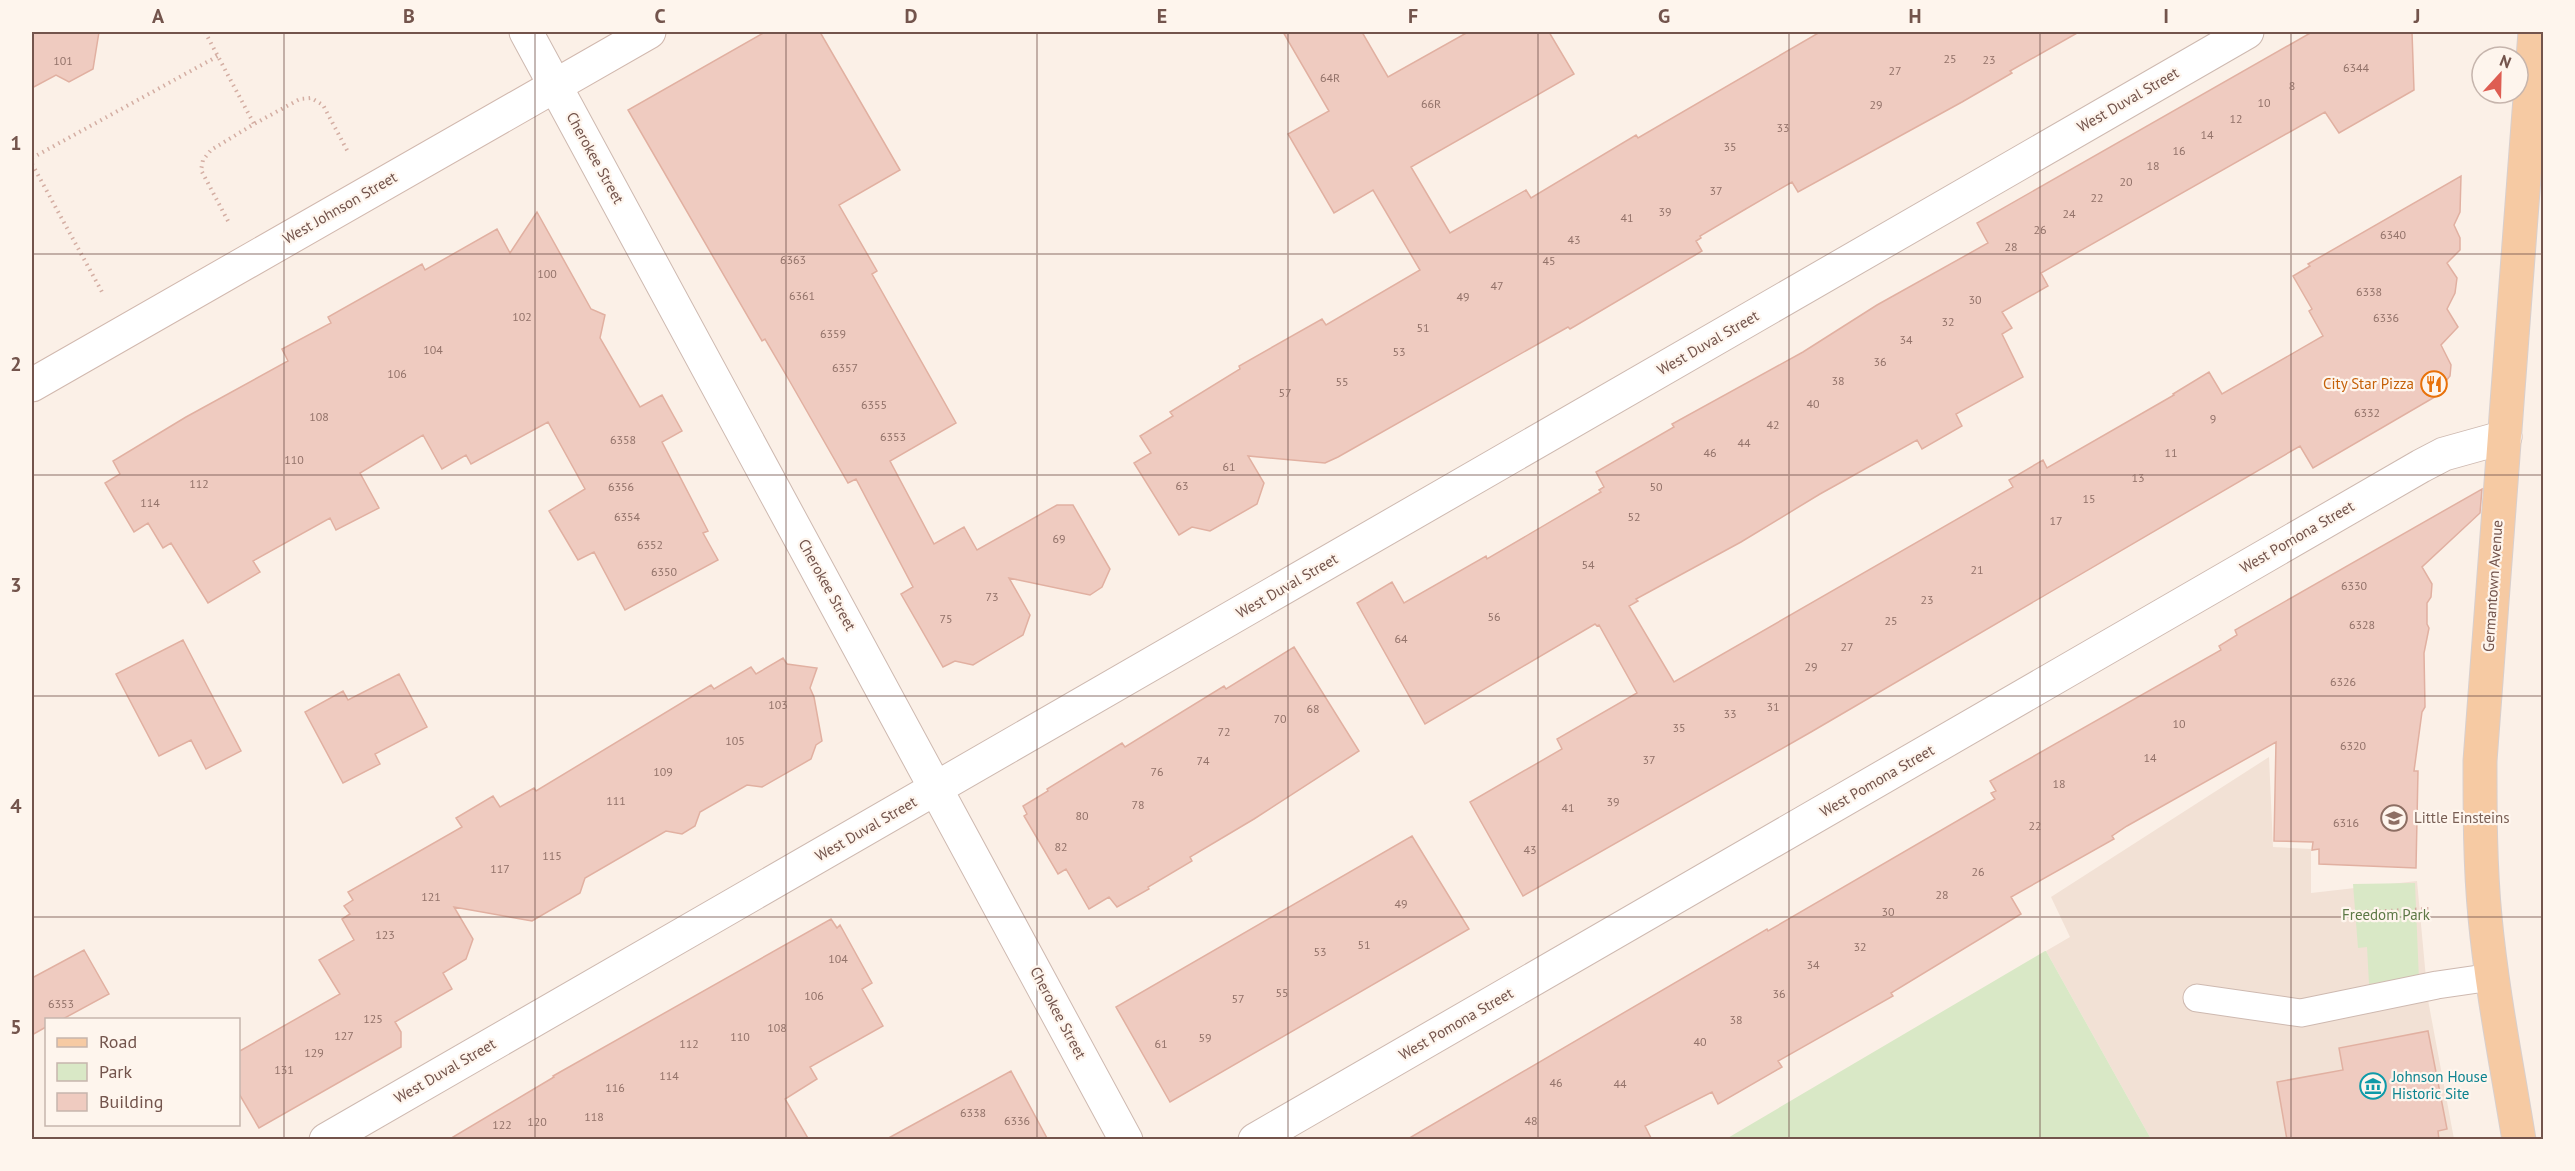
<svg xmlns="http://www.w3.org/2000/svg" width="2575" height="1171" font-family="'PT Sans',sans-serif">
<rect width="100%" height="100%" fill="#fbf0e7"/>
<path fill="#f2e1d5" d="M2269 757 2273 847 2311 849V893L2417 881 2428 1000 2454 1139H2151L2046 951 2070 937 2051 897Z"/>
<path fill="#d9e8c6" d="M2415 883 2419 980 2369 984 2367 947 2358 948 2353 884Z
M2046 951 2151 1139H1726L2045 951Z"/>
<path fill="#efcbc0" stroke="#e1b0a1" stroke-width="1.5" d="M32 32H99L93 69 69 82 56 75 32 88Z
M765 32H820L900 170 839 205 877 271 872 274 956 423 890 461 934 544 964 527 977 550 1057 505H1073L1110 569 1102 587 1090 595 1009 578 1030 615 1023 635 973 665 955 661 943 667 901 594 913 587 856 479 848 483 789 380 765 339 762 341 628 110Z
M1283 32H1362L1388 77 1468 32H1549L1574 74 1411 167 1450 233 1526 190 1531 198 1636 135 1638 138 1820 32H2079L2010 71 2012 73 1962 102 1798 192 1792 182 1744 210 1700 236 1701 238 1696 241 1702 251 1570 329 1568 327 1338 457 1325 463 1248 456 1264 483 1257 504 1210 531 1192 527 1179 535 1134 463 1151 453 1140 436 1173 416 1170 412 1240 369 1239 366 1322 319 1326 325 1420 270 1373 190 1334 213 1288 134 1329 111Z
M2312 32H2412L2414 90 2339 133 2325 112 2041 273 2048 286 2002 312 2012 328 2002 334 2023 377 1956 414 1962 426 1922 449 1917 440 1820 494 1741 542 1636 599 1638 601 1629 606 1674 682 2013 487 2009 480 2043 460 2047 468 2174 395 2173 394 2209 372 2222 394 2323 336 2309 311 2312 309 2293 276 2310 266 2308 264 2461 176 2460 212 2454 225 2460 238V250L2447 263 2457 278 2455 293 2447 309 2458 327 2441 345 2451 365 2450 376 2445 382V391L2313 468 2300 446 1811 732 1523 896 1470 802 1562 749 1557 739 1637 693 1599 625 1597 626 1595 624 1425 724 1357 603 1392 582 1404 603 1486 556 1487 559 1601 492 1599 490 1604 487 1596 472 1674 427 1672 424 1803 352 1877 305 1988 243 1977 223Z
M537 212 591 309 605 315 600 338 640 407 662 395 682 431 662 442 708 531 703 533 718 560 625 610 594 552 578 560 549 511 585 489 548 422 471 464 466 455 442 469 423 435 360 473 379 508 336 530 330 518 253 561 260 572 208 603 171 543 163 548 148 523 134 532 105 483 120 474 113 461 186 417 288 361 282 349 331 323 328 317 422 264 425 270 497 229 510 253Z
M2482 489 2480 513 2422 567 2432 584 2431 597 2427 603V624L2429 628 2424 653 2425 707 2422 712 2414 771H2418L2416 868 2319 864V849L2312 850 2313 842 2274 841 2276 742 2127 826 2112 836 2114 839 2011 897 2021 914 1891 993 1893 996 1778 1061 1782 1067 1718 1104 1712 1092 1645 1126 1652 1140H1406L1767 929 1768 931 1995 799 1991 793 1996 791 1990 781 2221 650 2219 646 2237 635 2235 630Z
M183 640 241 751 206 769 191 740 159 756 116 674Z
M1294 647 1359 751 1254 819 1190 857 1192 861 1148 887 1149 889 1117 907 1109 897 1089 909 1066 869 1058 874 1024 816 1027 814 1023 806 1048 791 1047 789 1122 743 1125 747 1224 686 1226 689Z
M783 658 787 664 817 668 810 688 814 697 822 741 816 745 811 759 762 787 747 785 700 812 695 826 682 834 666 831 585 878 580 893 532 921 454 907 473 939 466 959 443 973 452 989 395 1022 401 1032V1047L259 1128 238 1092V1052L340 994 319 960 354 940 342 919 350 914 344 906 353 900 348 892 462 827 456 818 493 796 500 807 534 788 536 791 711 685 714 689 751 667 756 674Z
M399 674 427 727 375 754 380 764 343 783 305 712 343 691 348 700Z
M1412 836 1469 929 1170 1102 1116 1007Z
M831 919 837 928 840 925 872 983 862 989 883 1026 810 1067 817 1079 785 1099 809 1140H448L554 1077 553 1076Z
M84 950 109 994 61 1020H46V1027L32 1035V978Z
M2428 1031 2447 1129 2438 1131 2439 1140H2287L2277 1082 2343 1070 2339 1048Z
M1011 1071 1048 1140H885Z"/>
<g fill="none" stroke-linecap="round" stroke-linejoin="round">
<g stroke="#ceb9b0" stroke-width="29">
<path id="lane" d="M2197 998 2301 1013 2437 985 2492 977"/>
</g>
<g stroke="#ceb9b0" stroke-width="35">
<path id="street" d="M526 32 1126 1140
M326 1140 2247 32
M1255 1140 2421 466 2444 454 2505 437"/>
</g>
<g stroke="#d1b8ae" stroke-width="35">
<path id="secondary" d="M32 385 649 32"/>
</g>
<g stroke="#d8cfcd" stroke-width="35">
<path id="primary" d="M2519 1140C2507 1066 2492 992 2485 917 2480 865 2480 813 2480 761L2535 32"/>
</g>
<path stroke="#d4aea3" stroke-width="4" stroke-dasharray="1.5 4.5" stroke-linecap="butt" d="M205 32 254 124
M32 158 218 56
M32 164 102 292
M228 221 201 170 203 160 211 150 254 124 300 99 311 98 323 105 348 152
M2361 912 2430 909"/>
<use href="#lane" stroke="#fff" stroke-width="27"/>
<use href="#street" stroke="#fff" stroke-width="33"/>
<use href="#secondary" stroke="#fff" stroke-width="33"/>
<use href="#primary" stroke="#f6caa3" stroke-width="33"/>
</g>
<path fill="none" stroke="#73544c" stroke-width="1.5" stroke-opacity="0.55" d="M284 32V1140M535 32V1140M786 32V1140M1037 32V1140M1288 32V1140M1538 32V1140M1789 32V1140M2040 32V1140M2291 32V1140M32 254H2544M32 475H2544M32 696H2544M32 917H2544"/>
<defs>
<g id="restaurant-ring" transform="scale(1.35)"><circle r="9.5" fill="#fef5ed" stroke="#e8710a" stroke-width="1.5"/><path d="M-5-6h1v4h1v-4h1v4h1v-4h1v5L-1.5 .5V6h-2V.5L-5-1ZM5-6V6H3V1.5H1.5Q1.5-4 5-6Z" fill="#e8710a"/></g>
<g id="school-ring" transform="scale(1.35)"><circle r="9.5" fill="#fef5ed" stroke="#8d6e63" stroke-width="1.5"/><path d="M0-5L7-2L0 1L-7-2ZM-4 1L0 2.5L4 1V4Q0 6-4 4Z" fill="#8d6e63"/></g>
<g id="museum-ring" transform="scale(1.35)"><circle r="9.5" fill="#fef5ed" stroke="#0f9aa8" stroke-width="1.5"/><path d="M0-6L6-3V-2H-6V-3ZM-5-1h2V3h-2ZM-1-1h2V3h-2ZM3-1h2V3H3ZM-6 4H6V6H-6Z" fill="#0f9aa8"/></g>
</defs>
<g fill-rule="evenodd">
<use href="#restaurant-ring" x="2434" y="384"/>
<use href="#school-ring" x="2394" y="818"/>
<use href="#museum-ring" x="2373" y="1086"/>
</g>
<g text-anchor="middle" stroke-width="4.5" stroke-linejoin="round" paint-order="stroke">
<g font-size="12" fill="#927269">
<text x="1950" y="63">25</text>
<text x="1989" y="64">23</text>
<text x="63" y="65">101</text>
<text x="2356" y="72">6344</text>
<text x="1895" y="75">27</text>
<text x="1330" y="82">64R</text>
<text x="2292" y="90">8</text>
<text x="2264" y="107">10</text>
<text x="1431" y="108">66R</text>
<text x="1876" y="109">29</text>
<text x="2236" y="123">12</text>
<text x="1783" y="132">33</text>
<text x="2207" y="139">14</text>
<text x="1730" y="151">35</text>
<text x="2179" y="155">16</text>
<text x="2153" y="170">18</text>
<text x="2126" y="186">20</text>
<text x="1716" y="195">37</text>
<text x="2097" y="202">22</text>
<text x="1665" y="216">39</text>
<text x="2069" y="218">24</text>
<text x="1627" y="222">41</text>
<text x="2040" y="234">26</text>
<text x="2393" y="239">6340</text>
<text x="1574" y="244">43</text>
<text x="2011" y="251">28</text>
<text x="793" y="264">6363</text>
<text x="1549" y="265">45</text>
<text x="547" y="278">100</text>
<text x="1497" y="290">47</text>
<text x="2369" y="296">6338</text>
<text x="802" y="300">6361</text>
<text x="1463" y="301">49</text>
<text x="1975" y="304">30</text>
<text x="522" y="321">102</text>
<text x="2386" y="322">6336</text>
<text x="1948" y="326">32</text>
<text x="1423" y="332">51</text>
<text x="833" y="338">6359</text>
<text x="1906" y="344">34</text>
<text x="433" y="354">104</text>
<text x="1399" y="356">53</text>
<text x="1880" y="366">36</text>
<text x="845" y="372">6357</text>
<text x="397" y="378">106</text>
<text x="1838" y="385">38</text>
<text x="1342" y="386">55</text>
<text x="1285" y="397">57</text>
<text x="1813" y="408">40</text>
<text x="874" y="409">6355</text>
<text x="2367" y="417">6332</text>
<text x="319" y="421">108</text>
<text x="2213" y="423">9</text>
<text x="1773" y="429">42</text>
<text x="893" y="441">6353</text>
<text x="623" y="444">6358</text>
<text x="1744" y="447">44</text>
<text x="1710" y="457">46</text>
<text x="2171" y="457">11</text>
<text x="294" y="464">110</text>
<text x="1229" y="471">61</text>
<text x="2138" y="482">13</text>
<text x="199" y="488">112</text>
<text x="1182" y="490">63</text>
<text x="621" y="491">6356</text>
<text x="1656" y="491">50</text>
<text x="2089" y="503">15</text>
<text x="150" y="507">114</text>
<text x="627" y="521">6354</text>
<text x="1634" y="521">52</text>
<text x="2056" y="525">17</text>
<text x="1059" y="543">69</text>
<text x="650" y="549">6352</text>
<text x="1588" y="569">54</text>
<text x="1977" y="574">21</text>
<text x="664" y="576">6350</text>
<text x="2354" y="590">6330</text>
<text x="992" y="601">73</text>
<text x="1927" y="604">23</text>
<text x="1494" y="621">56</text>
<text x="946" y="623">75</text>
<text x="1891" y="625">25</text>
<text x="2362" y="629">6328</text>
<text x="1401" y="643">64</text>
<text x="1847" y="651">27</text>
<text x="1811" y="671">29</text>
<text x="2343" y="686">6326</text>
<text x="778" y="709">103</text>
<text x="1773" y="711">31</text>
<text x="1313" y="713">68</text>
<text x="1730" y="718">33</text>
<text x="1280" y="723">70</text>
<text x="2179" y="728">10</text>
<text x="1679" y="732">35</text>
<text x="1224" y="736">72</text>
<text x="735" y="745">105</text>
<text x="2353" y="750">6320</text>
<text x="2150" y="762">14</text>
<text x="1649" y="764">37</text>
<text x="1203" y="765">74</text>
<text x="663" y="776">109</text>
<text x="1157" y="776">76</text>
<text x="2059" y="788">18</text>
<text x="616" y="805">111</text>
<text x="1613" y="806">39</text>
<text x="1138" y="809">78</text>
<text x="1568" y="812">41</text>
<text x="1082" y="820">80</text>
<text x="2346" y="827">6316</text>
<text x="2035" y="830">22</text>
<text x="1061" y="851">82</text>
<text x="1530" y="854">43</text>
<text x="552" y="860">115</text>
<text x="500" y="873">117</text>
<text x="1978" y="876">26</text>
<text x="1942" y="899">28</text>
<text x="431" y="901">121</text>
<text x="1401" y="908">49</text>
<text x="1888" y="916">30</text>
<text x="385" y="939">123</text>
<text x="1364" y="949">51</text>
<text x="1860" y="951">32</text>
<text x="1320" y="956">53</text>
<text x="838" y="963">104</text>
<text x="1813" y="969">34</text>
<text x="1282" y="997">55</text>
<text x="1779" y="998">36</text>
<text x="814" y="1000">106</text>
<text x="1238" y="1003">57</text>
<text x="61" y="1008">6353</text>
<text x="373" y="1023">125</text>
<text x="1736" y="1024">38</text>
<text x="777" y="1032">108</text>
<text x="344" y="1040">127</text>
<text x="740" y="1041">110</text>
<text x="1205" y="1042">59</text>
<text x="1700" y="1046">40</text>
<text x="689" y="1048">112</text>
<text x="1161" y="1048">61</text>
<text x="314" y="1057">129</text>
<text x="284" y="1074">131</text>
<text x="669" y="1080">114</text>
<text x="1556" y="1087">46</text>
<text x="1620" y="1088">44</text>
<text x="615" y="1092">116</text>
<text x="973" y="1117">6338</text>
<text x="594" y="1121">118</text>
<text x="1017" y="1125">6336</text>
<text x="1531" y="1125">48</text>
<text x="537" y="1126">120</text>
<text x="502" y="1129">122</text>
</g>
<g font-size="15" fill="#73544c" stroke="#fef5ed">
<text transform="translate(2128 100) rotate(-30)" y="5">West Duval Street</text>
<text transform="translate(595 158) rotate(61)" y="5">Cherokee Street</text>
<text transform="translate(340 208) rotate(-30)" y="5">West Johnson Street</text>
<text transform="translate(1708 343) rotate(-30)" y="5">West Duval Street</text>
<text transform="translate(2297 537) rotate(-30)" y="5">West Pomona Street</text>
<text transform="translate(827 585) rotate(61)" y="5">Cherokee Street</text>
<text transform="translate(1287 586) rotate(-30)" y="5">West Duval Street</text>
<text transform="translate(2493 586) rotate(-86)" y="5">Germantown Avenue</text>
<text transform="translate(1877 781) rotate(-30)" y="5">West Pomona Street</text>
<text transform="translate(866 829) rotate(-30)" y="5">West Duval Street</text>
<text transform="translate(1058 1013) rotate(62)" y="5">Cherokee Street</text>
<text transform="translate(1456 1024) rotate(-30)" y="5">West Pomona Street</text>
<text transform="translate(445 1071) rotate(-30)" y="5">West Duval Street</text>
</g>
<g font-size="15" fill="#c56008" stroke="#fef5ed" text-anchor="end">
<text x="2414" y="389">City Star Pizza</text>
</g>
<g font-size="15" fill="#785e54" stroke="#fef5ed" text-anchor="start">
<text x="2414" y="823">Little Einsteins</text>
</g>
<g font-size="15" fill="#5c7845" stroke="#fef5ed">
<text x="2386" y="920">Freedom Park</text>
</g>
<g font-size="15" fill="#0d838f" stroke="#fef5ed" text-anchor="start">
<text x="2392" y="1082">Johnson House<tspan x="2392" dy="17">Historic Site</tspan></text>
</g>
</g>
<rect width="2575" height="1171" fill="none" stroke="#fef5ed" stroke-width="66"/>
<rect x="45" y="1018" width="195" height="108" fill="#fef5ed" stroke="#c6b5ad" stroke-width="1.5"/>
<rect x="57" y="1038" width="30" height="9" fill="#f6caa3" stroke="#c6b5ad" stroke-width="1.5"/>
<text x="99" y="1048" font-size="18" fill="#73544c">Road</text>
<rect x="57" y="1063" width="30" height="18" fill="#d9e8c6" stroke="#c6b5ad" stroke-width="1.5"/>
<text x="99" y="1078" font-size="18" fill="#73544c">Park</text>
<rect x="57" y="1093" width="30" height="18" fill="#efcbc0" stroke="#c6b5ad" stroke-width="1.5"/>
<text x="99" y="1108" font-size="18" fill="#73544c">Building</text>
<g transform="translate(2500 75) rotate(22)"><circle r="28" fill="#fef5ed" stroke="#c6b5ad" stroke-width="1.5"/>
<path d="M0-4.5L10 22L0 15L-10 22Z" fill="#de5d52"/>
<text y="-9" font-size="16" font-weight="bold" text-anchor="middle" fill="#73544c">N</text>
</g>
<rect x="33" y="33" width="2509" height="1105" fill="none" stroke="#73544c" stroke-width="2"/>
<g font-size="20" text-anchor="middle" font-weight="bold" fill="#73544c">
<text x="158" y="23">A</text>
<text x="409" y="23">B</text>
<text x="660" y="23">C</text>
<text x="911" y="23">D</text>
<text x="1162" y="23">E</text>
<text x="1413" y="23">F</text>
<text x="1664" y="23">G</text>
<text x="1915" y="23">H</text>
<text x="2166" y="23">I</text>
<text x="2417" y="23">J</text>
<text x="16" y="150">1</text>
<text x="16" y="371">2</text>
<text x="16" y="592">3</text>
<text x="16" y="813">4</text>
<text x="16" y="1034">5</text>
</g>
</svg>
